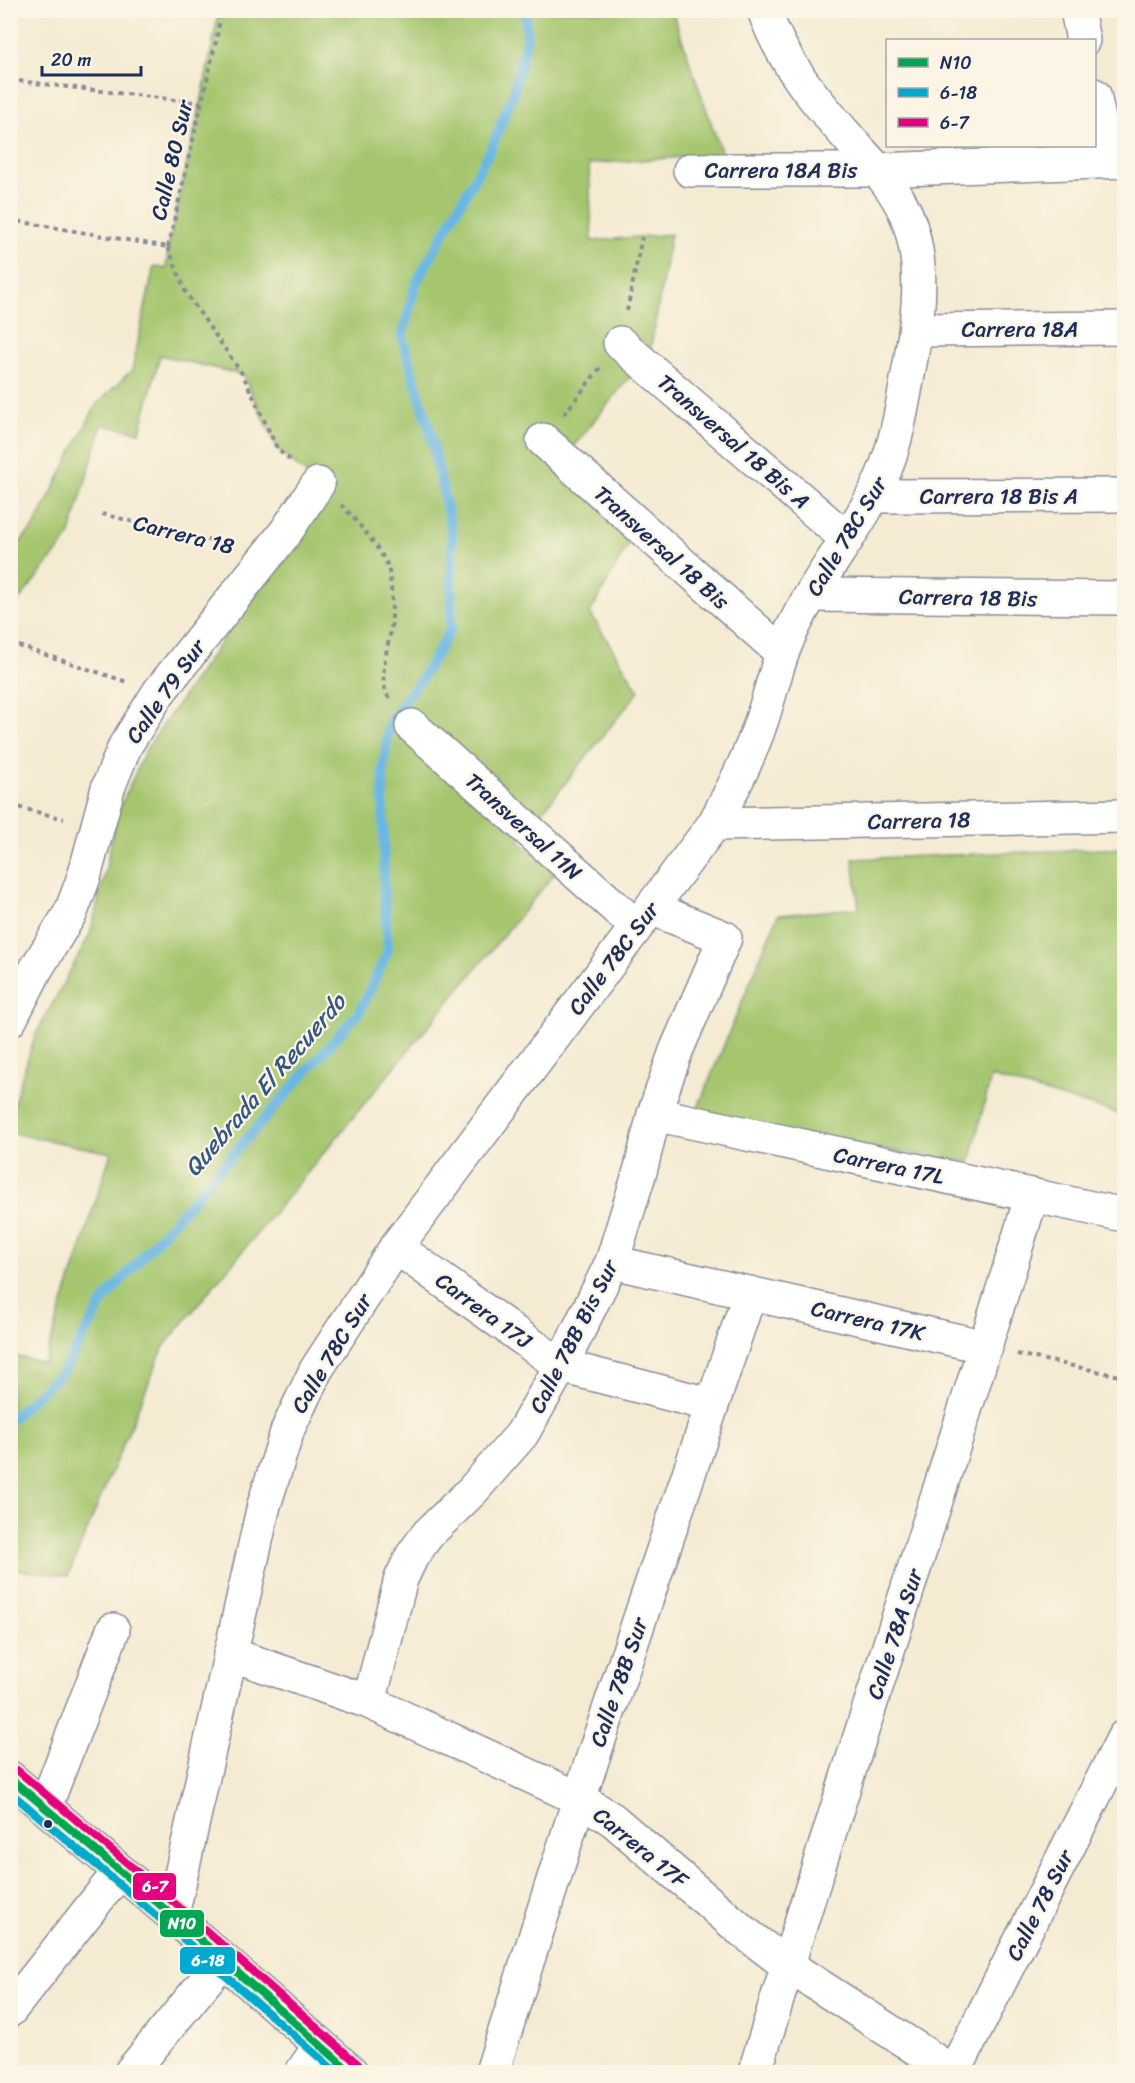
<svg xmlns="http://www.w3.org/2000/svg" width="1135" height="2083" font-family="Sriracha,sans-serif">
<rect width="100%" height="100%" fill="#fcf5e5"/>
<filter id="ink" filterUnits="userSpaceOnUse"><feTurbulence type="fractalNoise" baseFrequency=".0167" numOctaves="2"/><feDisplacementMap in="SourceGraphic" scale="12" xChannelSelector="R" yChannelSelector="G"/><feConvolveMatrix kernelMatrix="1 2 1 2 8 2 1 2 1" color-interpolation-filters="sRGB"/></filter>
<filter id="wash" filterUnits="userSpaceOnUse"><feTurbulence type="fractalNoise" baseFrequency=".008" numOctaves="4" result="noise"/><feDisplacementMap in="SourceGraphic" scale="24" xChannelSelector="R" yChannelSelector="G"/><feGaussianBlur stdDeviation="1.35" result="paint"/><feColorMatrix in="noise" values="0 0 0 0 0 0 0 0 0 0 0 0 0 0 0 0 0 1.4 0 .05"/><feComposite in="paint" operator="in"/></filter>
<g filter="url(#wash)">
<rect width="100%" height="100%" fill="#f5ebd3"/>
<path fill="#a5c66e" stroke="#607a66" stroke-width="1.5" d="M219 11H672L722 154 589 164 592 241 671 234 650 352 556 468 634 534 590 613 639 691 519 841 556 872 164 1346 68 1576 11 1569V1355L44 1363 111 1153 11 1133V1112L35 1036 90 934 106 869 116 816 145 751 326 491 278 450 243 375 160 355 140 432 102 425 69 537 19 600 11 607V551L34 527 96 405 132 370 154 266 166 269 168 247 201 103Z
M1124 848V1115L991 1077 970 1162 692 1122 778 915 859 908 853 859Z"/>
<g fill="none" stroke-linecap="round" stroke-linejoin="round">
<path stroke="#68b6e2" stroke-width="10" d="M10 1420 65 1369 104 1300 360 1011 388 951 384 892 383 768 390 720 420 681 451 629 452 533 430 431 402 337 416 283 491 149 513 94 527 35 525 10"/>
</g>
</g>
<g filter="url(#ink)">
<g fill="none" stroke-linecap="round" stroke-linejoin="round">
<g stroke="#888d98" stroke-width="36">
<path id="minor" d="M1077 10 1083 40
M1094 95 1108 161
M690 170H877L1124 161
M916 330 1124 328
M620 343 847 539
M543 440 782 653
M873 496 1124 495
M811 595 1124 598
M412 726 636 926
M10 1020 36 969 71 912 84 877 108 788 125 746 159 692 285 533 318 484
M654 1114 1124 1215
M396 1247 561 1366 712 1405
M612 1262 986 1347
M230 1654 369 1702 580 1799 613 1820 740 1929 787 1965 953 2072
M369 1702 401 1579 412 1556 428 1534 472 1491 522 1434 561 1366 612 1262 641 1168 654 1114 676 1051 725 938 651 908
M45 1807 113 1630
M10 2010 120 1871
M131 2072 223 1960
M302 2072 320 2046
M492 2072 586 1778 750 1293
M755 2072C843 1779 943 1489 1032 1195
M954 2072 1124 1737"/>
</g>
<g stroke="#888d98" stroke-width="36">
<path id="tertiary" d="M714 824 1124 816
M10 1778 172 1915 351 2072
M172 1915 264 1505 288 1429 316 1370 396 1247 714 824C733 789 751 754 763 716 773 685 780 651 796 622 818 577 851 538 874 494 893 458 900 420 907 380 917 327 928 267 906 214 894 186 872 164 852 142 815 100 783 64 764 10"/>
</g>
<path stroke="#888d98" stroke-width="4" stroke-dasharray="4.5 4.5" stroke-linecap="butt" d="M10 80 201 103
M10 220 168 247
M168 247 186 293 243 375 278 450 293 462
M168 247 217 37 221 10
M627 311 642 237
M564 414 600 368
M341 505C352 514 382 552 387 564 392 578 392 604 392 619 391 644 374 679 391 701
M102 514 232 546
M10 643 127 682
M10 805 64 819
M1017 1354 1124 1377"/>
<use href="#minor" stroke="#fff" stroke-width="33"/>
<use href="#tertiary" stroke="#fff" stroke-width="33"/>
<g stroke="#fcf5e5" stroke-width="12">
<path id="bus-1" d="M10 1778 172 1915 351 2072"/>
</g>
<g stroke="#fcf5e5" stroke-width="12">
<path id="bus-2" d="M10 1792 165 1923 336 2072"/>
</g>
<g stroke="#fcf5e5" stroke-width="12">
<path id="bus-3" d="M17 1770 179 1907 358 2064"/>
</g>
<use href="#bus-1" stroke="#00a651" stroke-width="8"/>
<use href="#bus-2" stroke="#00a9ce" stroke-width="8"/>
<use href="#bus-3" stroke="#e5007d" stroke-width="8"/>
</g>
</g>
<circle fill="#1b2f5e" stroke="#fcf5e5" stroke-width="2" cx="48" cy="1824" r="5"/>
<g text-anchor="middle" stroke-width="4.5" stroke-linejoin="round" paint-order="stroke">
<g font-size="22" fill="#1b2f5e" stroke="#fcf5e5">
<text transform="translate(171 160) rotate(-77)" y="8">Calle 80 Sur</text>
<text x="781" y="178">Carrera 18A Bis</text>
<text x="1020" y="337">Carrera 18A</text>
<text transform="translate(734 441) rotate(41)" y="8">Transversal 18 Bis A</text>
<text x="999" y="504">Carrera 18 Bis A</text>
<text transform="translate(184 534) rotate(14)" y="8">Carrera 18</text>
<text transform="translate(846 536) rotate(-59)" y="8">Calle 78C Sur</text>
<text transform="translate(662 547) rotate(42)" y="8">Transversal 18 Bis</text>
<text transform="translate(968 597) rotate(1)" y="8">Carrera 18 Bis</text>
<text transform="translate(165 691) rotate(-55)" y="8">Calle 79 Sur</text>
<text transform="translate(919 820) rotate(-1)" y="8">Carrera 18</text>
<text transform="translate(524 826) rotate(42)" y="8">Transversal 11N</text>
<text transform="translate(613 958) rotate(-53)" y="8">Calle 78C Sur</text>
<text transform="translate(889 1165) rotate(12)" y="8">Carrera 17L</text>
<text transform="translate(484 1310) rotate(36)" y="8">Carrera 17J</text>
<text transform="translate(868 1320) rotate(13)" y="8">Carrera 17K</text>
<text transform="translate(573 1336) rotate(-63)" y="8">Calle 78B Bis Sur</text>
<text transform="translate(331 1353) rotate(-59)" y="8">Calle 78C Sur</text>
<text transform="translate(894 1634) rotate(-72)" y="8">Calle 78A Sur</text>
<text transform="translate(618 1682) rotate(-71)" y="8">Calle 78B Sur</text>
<text transform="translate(641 1847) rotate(39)" y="8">Carrera 17F</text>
<text transform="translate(1039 1905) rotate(-63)" y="8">Calle 78 Sur</text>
</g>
<g font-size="24" font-style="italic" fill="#325886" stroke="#fcf5e5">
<text transform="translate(265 1085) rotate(-49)" y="8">Quebrada El Recuerdo</text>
</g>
</g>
<g stroke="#fcf5e5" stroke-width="2">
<rect x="132" y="1872" width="45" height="29" rx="6" fill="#e5007d"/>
<rect x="159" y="1909" width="46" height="29" rx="6" fill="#00a651"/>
<rect x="179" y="1946" width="57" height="29" rx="6" fill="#00a9ce"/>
</g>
<g font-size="16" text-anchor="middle" font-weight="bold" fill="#fff">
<text x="155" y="1892">6-7</text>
<text x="182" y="1929">N10</text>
<text x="208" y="1966">6-18</text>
</g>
<rect width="1135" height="2083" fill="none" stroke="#fcf5e5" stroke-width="36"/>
<rect x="886" y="39" width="210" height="108" fill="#fcf5e5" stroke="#a2a6af" stroke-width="1.5"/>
<rect x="898" y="58" width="30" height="9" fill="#00a651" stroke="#a2a6af" stroke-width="1.5"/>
<text x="940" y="69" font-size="18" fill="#1b2f5e">N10</text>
<rect x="898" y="88" width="30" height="9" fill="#00a9ce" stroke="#a2a6af" stroke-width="1.5"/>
<text x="940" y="99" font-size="18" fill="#1b2f5e">6-18</text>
<rect x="898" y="118" width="30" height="9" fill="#e5007d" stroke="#a2a6af" stroke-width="1.5"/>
<text x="940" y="129" font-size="18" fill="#1b2f5e">6-7</text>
<path d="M42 66v9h99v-9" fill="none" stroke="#1b2f5e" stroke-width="3"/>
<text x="51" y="66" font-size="18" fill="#1b2f5e" stroke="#fcf5e5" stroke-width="4.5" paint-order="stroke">20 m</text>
</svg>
